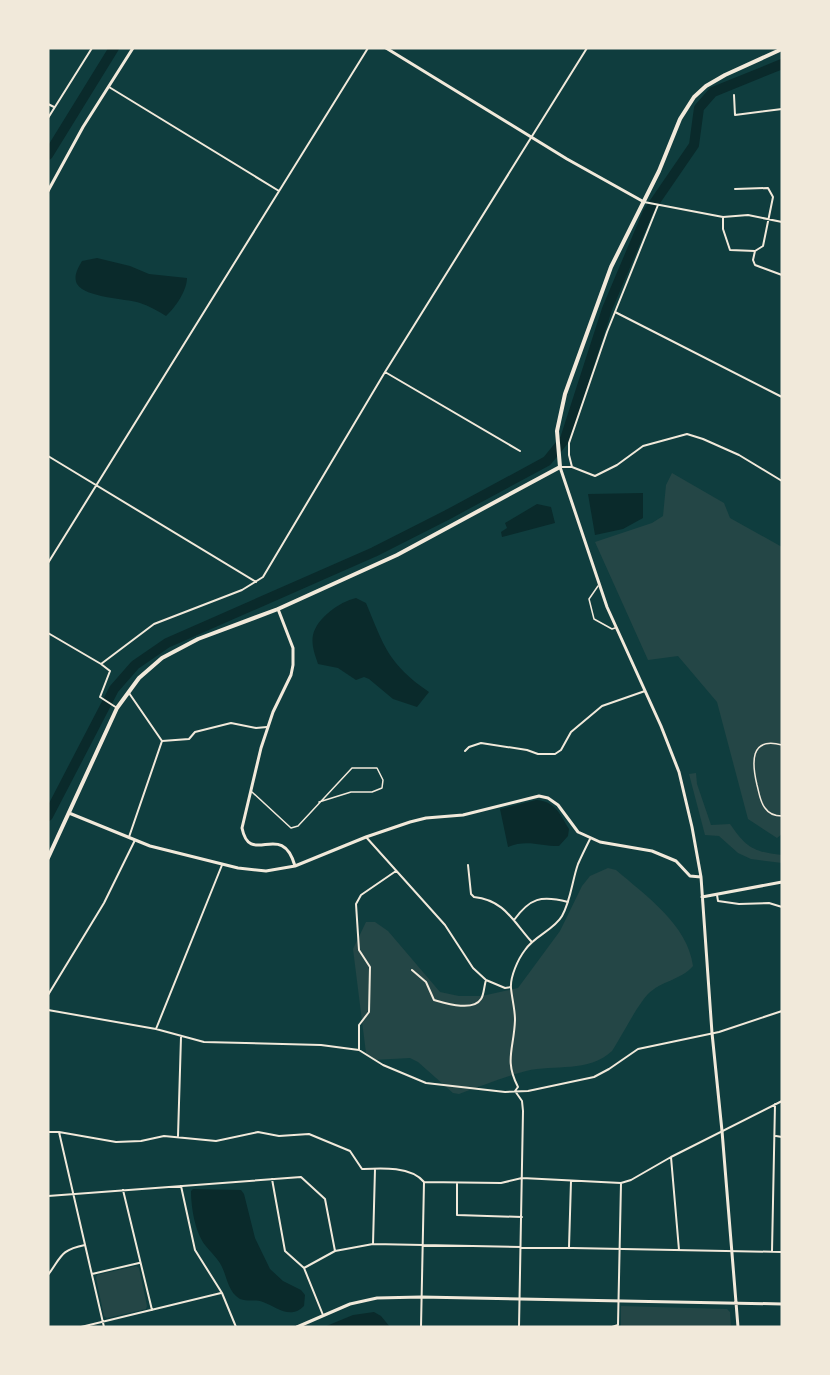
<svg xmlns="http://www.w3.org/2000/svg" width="830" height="1375" font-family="Roboto,sans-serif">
<rect width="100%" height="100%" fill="#0f3d3e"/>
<path fill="#244646" d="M672 473 724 503 730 518 782 547V834L777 838 748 819 717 702 678 656 648 660 595 542 652 523 663 516 666 485Z
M696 773 697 784 711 825 730 824C746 847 753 852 782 855V863L751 859 738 853 719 836 705 835 689 774Z
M608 868 616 870C645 895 688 925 693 966 681 980 661 981 648 994 636 1007 622 1036 612 1051 588 1073 555 1064 526 1071 504 1077 481 1086 459 1094L453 1093 418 1062 410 1058 373 1060 366 1053 353 949 366 922H375L388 931 440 992 459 996H482L518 988 560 931 582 886 590 876Z
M136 1266 139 1268 147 1306 146 1309 107 1318 104 1316 96 1278 97 1275Z
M621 1306 727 1309 730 1312 731 1327H621Z"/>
<path fill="#0a2a2b" d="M97 258 130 266 149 274 187 278C187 290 176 307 166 316 158 311 149 306 140 303 124 298 86 298 77 284 73 276 78 268 82 261Z
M643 493V518L623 529 595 535 588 494Z
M537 504 551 507 555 523 502 537 501 532 507 528 505 523Z
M356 598 366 603C384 646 388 664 429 692L417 707 393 699 369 679 364 677 356 680 338 668 318 664C315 655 311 645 313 635 317 618 339 602 356 598Z
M536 800C555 801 560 814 569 829L568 836 559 846C540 846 526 839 508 847L500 809Z
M193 1189 241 1190 244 1194 255 1238 270 1269 283 1281 301 1290 305 1295 304 1306C290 1320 277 1307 263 1302 255 1299 247 1302 240 1299 228 1292 227 1277 222 1267 218 1258 211 1253 205 1245 195 1232 191 1207 191 1191Z
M374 1312 381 1316 390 1327H324L353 1315Z"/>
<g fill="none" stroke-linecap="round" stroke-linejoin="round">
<path stroke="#0a2a2b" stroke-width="10" d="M48 155 114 48
M48 816 114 689 135 665 167 643 374 552 447 515 547 461 565 439 607 309 648 212 694 145 699 108 713 92 782 64"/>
<path stroke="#f1e9da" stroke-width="1.5" d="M598 586 589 599 594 619 612 629 615 628
M252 792 291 828 298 826 352 768H377L383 780 382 788 372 792H351L319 802"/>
<path stroke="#f1e9da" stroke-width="1.5" d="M782 745C749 736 752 764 757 785 759 792 760 802 765 808 769 814 775 816 782 816"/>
<path stroke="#f1e9da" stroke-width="2" d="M109 87 279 191
M734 95 735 115 782 109
M48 104 54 107
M48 118 92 48
M644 202 723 217 748 215 782 222
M723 217V229L730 250 755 251 763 246 773 197 768 188 735 189
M755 251 753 260 755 265 782 275
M615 312 782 397
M385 372 520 451
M48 456 256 582
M560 467H572L595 476 617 465 643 446 687 434 703 439 739 455 782 481
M572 467 569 455V443L607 332 658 205
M48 563 368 48
M48 633 101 664 110 671 100 697 117 708
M101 664 154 624 242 590 263 577 385 372 587 48
M162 741 189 739 195 732 231 723 256 728 267 727
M465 751 469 747 481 743 527 750 538 754H555L561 750 571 732 602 706 645 691
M129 837 162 741 129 693
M366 837 445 925 473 968 486 980 505 988 511 987
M468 865 471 894 474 897C504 900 513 921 531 941
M717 895 718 901 739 904 769 903 782 907
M514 920C530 898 541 895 568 902
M412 970 426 982 434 1000C445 1003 473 1012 481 999 484 995 484 986 486 980
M48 995 104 903 135 840
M48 1010 156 1029 204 1042 321 1045 359 1050 383 1065 426 1083 505 1092 528 1091 594 1077 609 1069 638 1049 719 1032 782 1011
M156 1029 222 865
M359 1050V1025L369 1012 370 967 359 950 356 904 361 895 396 871
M48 1132H59L116 1142 141 1141 164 1136 216 1141 258 1132 279 1136 309 1134 350 1151 362 1169C381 1168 411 1166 424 1182L501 1183 522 1178 621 1183 631 1180 671 1157 782 1101
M59 1132 104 1327
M178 1136 181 1037
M776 1136 782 1137
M671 1157 679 1250
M272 1179 285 1251 304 1268 323 1315
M457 1184V1215L522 1217
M181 1186 195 1250 222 1293 236 1327
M123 1190 152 1310
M48 1196 301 1177 325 1199 335 1251
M373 1244 375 1169
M569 1247 571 1181
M772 1251 775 1104
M304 1268 335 1251 373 1244 782 1252
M92 1274 139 1263
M48 1275C62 1256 60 1250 85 1245
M81 1327 221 1293
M421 1327 424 1182
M519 1327 523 1111 522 1101 515 1091 518 1087C504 1060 514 1049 515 1020 515 1009 512 999 511 988 510 977 518 959 525 950 534 936 554 930 562 916 571 900 572 881 578 864 582 855 586 847 590 839
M612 1327 618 1325 621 1183"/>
<path stroke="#f1e9da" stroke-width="3" d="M386 48 567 159 644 202
M48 191 83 127 133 48
M560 467 607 607 661 726 679 772 692 827 701 877 712 1033 722 1131 738 1327
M278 609 293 648V665L291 675 273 712 261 748 242 828C250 868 282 819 295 866
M69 813 150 846 238 868 266 871 295 866 366 837 410 822 426 818 463 815 539 796 548 798 558 805 578 832 600 842 652 851 676 861 690 876 701 877
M702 897 782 882
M297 1327 350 1304 377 1298 421 1297 782 1304"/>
<path stroke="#f1e9da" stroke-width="4" d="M48 858 117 708 139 678 162 658 198 639 278 609 397 555 560 467 557 431 565 394 611 267 659 171 680 119 694 97 706 86 725 75 782 49"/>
</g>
<rect width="830" height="1375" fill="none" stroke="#f1e9da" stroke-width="99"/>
</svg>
